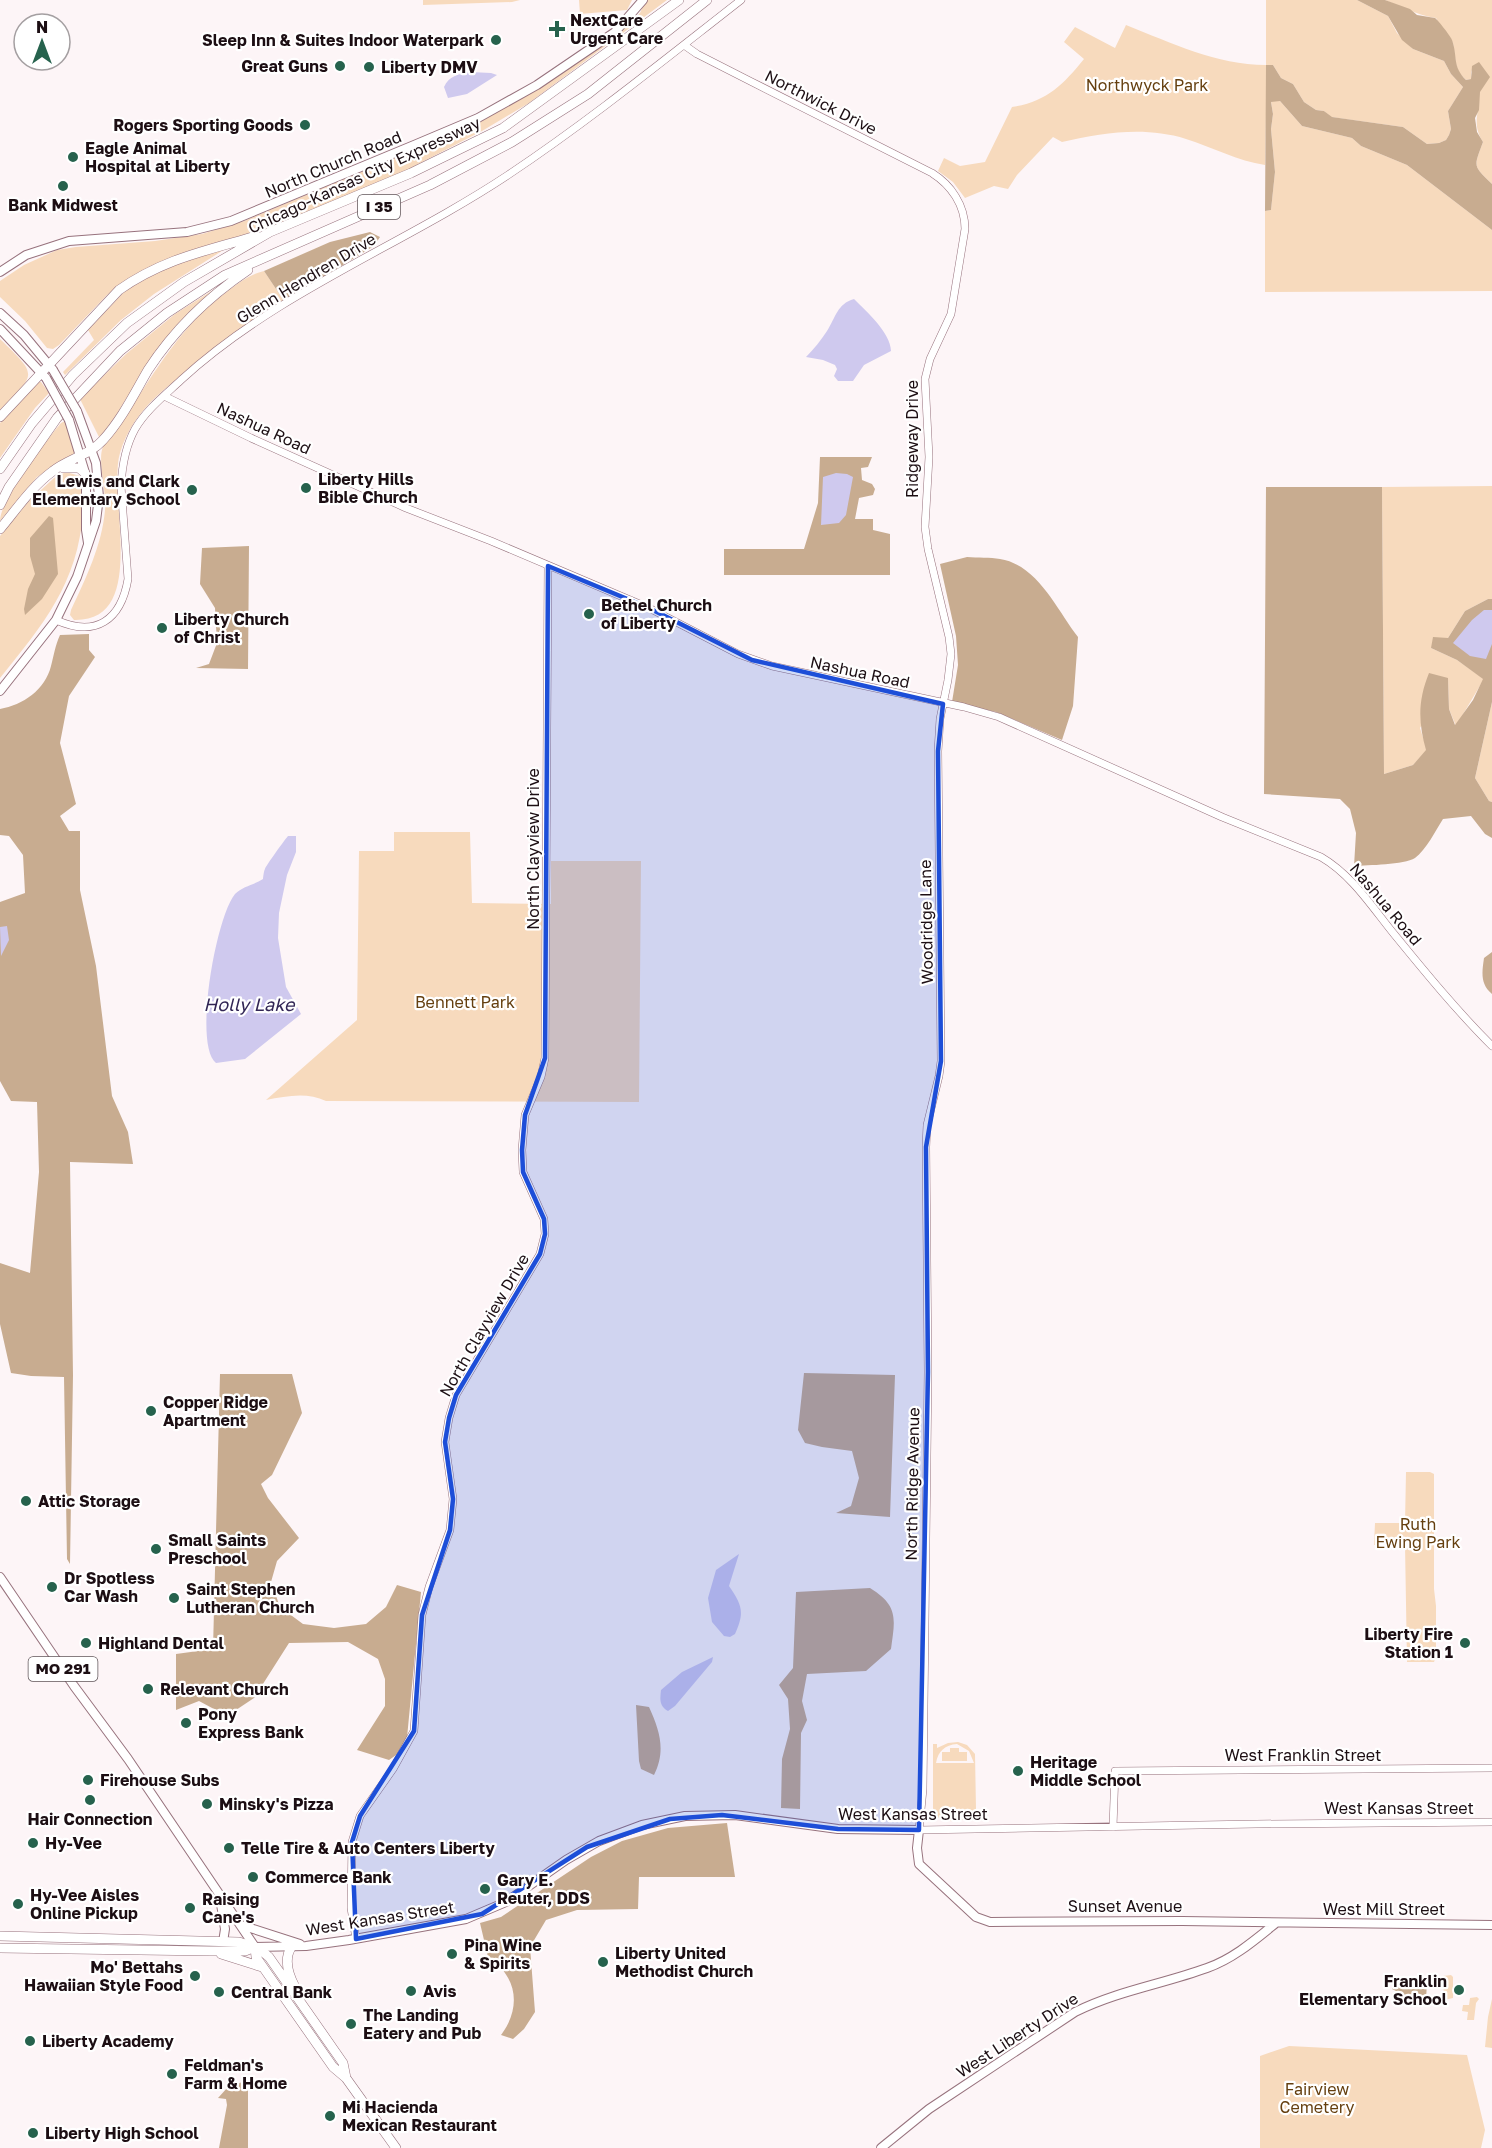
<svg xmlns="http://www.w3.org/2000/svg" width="1492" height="2148" font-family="'Golos Text',sans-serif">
<rect width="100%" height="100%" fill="#fdf5f7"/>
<path fill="#f7dabd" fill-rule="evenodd" d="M423 0H520L512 2 423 5Z
M579 0H632L627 10 580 14Z
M646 0H667L529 103 482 131 401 173 258 232 205 248 133 276 107 295 59 345 53 349 47 348 25 321 0 297V281L24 265 57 250 76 247 155 241 202 234 244 221 466 128 521 98 562 73 619 33 640 13Z
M1266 0H1357L1388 16 1397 33 1413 49 1444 61 1451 74 1463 87 1448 111 1451 129 1449 135 1446 140 1439 143 1427 144 1403 127 1331 117 1324 111 1316 110 1304 102 1293 84 1281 78 1273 65H1267L1265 165C1238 161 1212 147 1186 139 1144 126 1103 133 1062 142L1053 137 1017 175 1008 189 994 186 965 198 953 182 938 171 944 158 960 166 985 162 1012 107C1046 102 1063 85 1084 59L1064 42 1075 27 1115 48 1126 25C1172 43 1216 65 1266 65Z
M1385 0H1492V184C1472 165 1474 167 1483 142 1471 123 1480 113 1479 94 1479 86 1474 78 1471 70V79L1466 80 1459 73 1456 64 1453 43 1441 28 1436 18C1417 15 1402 7 1385 0Z
M1274 100 1280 101 1302 126 1352 138 1361 146 1407 165 1492 230V291L1265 292V211L1271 210 1275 172 1271 129 1273 114 1271 102Z
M225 249 154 294 121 320 65 375 63 372 94 340 88 330 126 290 153 271Z
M264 271 284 301C259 319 235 337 210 355 173 382 134 406 120 453 107 497 150 622 74 620L70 615 71 610C86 578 102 545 105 510 107 494 97 459 103 447 108 436 119 427 125 417 157 369 181 325 229 290 240 282 251 274 264 271Z
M229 280 151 358 107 430 99 437 80 399 126 354 175 314Z
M0 339C38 376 37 373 0 410Z
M38 382H41L49 393 35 408 0 458V423Z
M65 421 75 453 37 477 0 521C0 499 46 441 61 423Z
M66 472 80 476C86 486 84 500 83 512 78 583 43 625 0 678V536L28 502 54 478Z
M1492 486V599H1488L1465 611 1448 638 1431 648 1457 660 1484 679 1456 726 1449 709 1448 679 1420 728 1427 750 1413 765 1384 774 1382 487Z
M1492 702V802L1489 801 1475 778Z
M394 832H470L472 903 551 904V861H641L639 1102 326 1101C307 1092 287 1096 266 1100L357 1020 359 851H394Z
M1406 1472H1430L1434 1474V1589L1436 1606V1657L1434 1662H1407L1405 1545H1374L1375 1523H1405Z
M958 1742 967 1745 975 1754 976 1809C968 1823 951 1824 937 1817L936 1820H933V1744H937V1748L948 1743ZM957 1744 969 1751 974 1763H936C938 1751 945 1745 957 1744Z
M950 1748H959V1752H967V1761H942V1752H950Z
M1451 1975 1453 1977V1998L1444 2000 1443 1976Z
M1477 1997 1479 1999 1476 2003 1474 2020H1467L1468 2012 1462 2011 1463 2005H1469L1470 1998Z
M1492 1999V2048L1485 2047 1488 2017Z
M1289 2046 1467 2055 1485 2130 1481 2148H1260V2056Z"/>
<path fill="#c8ac90" d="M1357 0H1385L1410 9 1417 15 1435 18C1438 20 1452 38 1452 40 1458 57 1452 66 1466 80L1471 79 1472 66 1479 62 1490 77 1480 92 1479 110 1475 118 1477 132 1483 142C1474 167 1472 165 1492 184V230L1407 165 1361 146 1352 138 1302 126 1280 101 1271 102 1273 114 1271 129 1275 172 1271 210 1265 211 1266 65H1273L1281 78 1293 84 1304 102 1316 110 1324 111 1332 117 1403 127 1427 144 1439 143 1446 140 1449 135 1451 129 1448 111 1463 87 1451 74 1444 61 1413 49 1402 40 1388 16Z
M370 232 380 237 374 246 284 301 264 271 330 242Z
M820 457H872L868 467 861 468 862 480 872 484 875 489 873 495 859 498 855 519H873V530L890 534V575H724V549H804L818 503Z
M1266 487H1382L1384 774 1413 765 1426 750C1418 722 1418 700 1429 673L1448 678 1449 709 1455 725 1473 700 1483 679 1457 660 1431 648 1433 637 1448 638 1465 611 1488 599H1492V702L1475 778 1489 801 1492 802V838L1485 834 1471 816 1443 819C1436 830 1426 850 1415 858 1404 865 1368 865 1354 866L1356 833 1350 809 1340 799 1264 794Z
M49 516 53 518 58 574 42 599 25 615 24 609 28 589 35 574 30 556V538Z
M249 546 248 669 196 668 209 664 217 643 215 608 200 584 202 548Z
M967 557C978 558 990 557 1000 559 1038 565 1057 610 1078 637L1073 706 1062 740 996 712 952 702 958 665 956 636 940 564Z
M89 634V650L95 657 69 696 60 743 76 804 60 816 69 831H80V890L96 966 112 1096 128 1132 133 1164 70 1162 73 1375 70 1564 67 1559 64 1377 31 1376 11 1373 0 1324V1263L30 1273 39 1172 37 1102 11 1101 0 1081V902L25 893 23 855 9 836 0 835V709C23 705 45 690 51 666 54 655 55 646 60 635Z
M1492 952V994C1480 984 1482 972 1484 958Z
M804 1373 895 1375 890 1517 836 1513 851 1506 859 1478 852 1451 822 1447 805 1443 798 1430Z
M220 1374H292L302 1413 272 1475 261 1484 268 1498 299 1538 277 1561 271 1582 280 1607 303 1624 334 1628 366 1624 386 1607 397 1585 421 1592 406 1748 389 1760 357 1750 385 1706V1679L378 1659 348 1642 289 1643 254 1698 227 1716 199 1701 176 1710V1654L213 1649Z
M870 1588C899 1606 895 1619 891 1649L866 1671 807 1674 802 1701 807 1720 801 1733 800 1809 781 1808 782 1759 790 1729 788 1699 779 1685 793 1668 796 1592Z
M636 1705 649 1707C660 1731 666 1751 654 1775L641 1769 639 1761Z
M727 1823 735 1877H639L638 1909 577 1910 546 1920 530 1947 535 2012 524 2029 513 2039 501 2035C522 2007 517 1976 488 1957L480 1923 501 1917 591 1857 622 1841 668 1828Z
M1392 1977 1427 1978 1426 2003 1416 2001 1392 1989Z
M248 2080V2148H219L227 2105 226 2099 218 2098 228 2087Z"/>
<path fill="#cfc9ee" d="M470 72 491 73 497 75 467 94 448 98 444 87C449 76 458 74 470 72Z
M854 299C867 312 890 332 891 351L864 365 853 381H838L834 376 837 369 835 365 823 360 806 357C814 349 821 340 827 331 836 317 837 304 854 299Z
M836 473 847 474 853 477 846 515 839 523 821 525 823 477Z
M1484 610H1492V644L1486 659 1470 656 1453 643 1472 620Z
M288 836H296V852L287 875 279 913 278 938 286 987 301 1014 245 1059 216 1063C193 1045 216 917 235 894 243 886 254 885 263 879 263 878 264 870 265 869 265 867 286 838 288 836Z
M7 926 9 940 1 956 0 927Z
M739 1554 729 1586C742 1605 745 1612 735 1634L730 1637 724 1636 712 1622 708 1598 716 1570Z
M713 1657 712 1662 675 1706 668 1711C659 1706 660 1699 661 1690L682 1672Z"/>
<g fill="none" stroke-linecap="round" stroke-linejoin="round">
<g stroke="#97727d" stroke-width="8">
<path id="minor" d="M684 45 697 54 750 81 932 173C951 185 965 205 965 229L951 314 930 359 925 379 929 457 925 527 928 549 949 637 951 654 948 680 940 719 938 751 941 1061 939 1076 927 1125 926 1147 928 1372 923 1789 919 1830 1256 1824 1492 1822
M164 396 251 438 406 508 491 541 649 608 738 654 772 666 964 707 999 717 1222 817 1321 857C1352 875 1372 907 1394 934 1425 972 1457 1011 1492 1046
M56 620C96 638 121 620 128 579L121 486C122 467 125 447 135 429 146 410 165 395 181 380 277 292 401 246 508 175 589 121 664 60 741 0
M1113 1827 1115 1771 1492 1768
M356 1939 351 1908 352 1842 360 1816 393 1769 414 1731 422 1615 429 1587 450 1530 453 1499 445 1442 449 1418 456 1395 540 1254 545 1234 544 1219 523 1172 522 1150 525 1115 541 1077 545 1058 548 566"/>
</g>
<g stroke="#97727d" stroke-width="10">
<path id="major" d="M0 272 26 255 69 241 187 232 231 221 414 145 478 118 537 85 615 32 643 0
M0 313 24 335 53 370
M0 329 45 377
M69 420 86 476V530L88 543
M0 691 56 620 77 577 96 521 99 497 96 463 77 411
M0 1577 74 1686 128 1759 255 1947 306 1946 349 1940 466 1919 506 1902 566 1860 599 1841 642 1825 685 1816 735 1815 838 1829 919 1830 917 1848 919 1864 976 1917 990 1922 1182 1921 1492 1925
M220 1898 225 1929 223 1942
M241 1925 300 1944
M881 2148 929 2109 1075 2012C1117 1991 1163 1984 1207 1968 1233 1959 1255 1940 1276 1923"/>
</g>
<g stroke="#97727d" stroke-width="10">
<path id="highway" d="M0 417 119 290C163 259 205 251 256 236
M63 468H79L85 473
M0 469 32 423 73 375 127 323 184 282 270 232 411 173 503 128 679 0
M0 505 9 487 57 418 120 351 167 313 225 275 430 185 512 142 588 94 707 0
M0 529C16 510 32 486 53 471 68 459 90 455 103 440 122 419 134 394 148 370 174 330 208 297 248 270
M0 1936 239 1942 258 1948 269 1957 343 2063 346 2078
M292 1946C283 1959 288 1974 295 1987
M255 1947 256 1957 333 2067 346 2078 396 2148
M0 1948 210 1951H245L255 1947
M221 1954 262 1967"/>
</g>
<use href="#minor" stroke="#fff" stroke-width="7"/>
<use href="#major" stroke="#fff" stroke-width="8"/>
<use href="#highway" stroke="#fff" stroke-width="9"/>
<g stroke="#97727d" stroke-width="10" stroke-linecap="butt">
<path id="major-bridge" d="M53 370 77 411
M46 378 69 420"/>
</g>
<use href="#major-bridge" stroke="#fff" stroke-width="8"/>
</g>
<path fill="#1d4ed8" fill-opacity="0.2" stroke="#1d4ed8" stroke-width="4.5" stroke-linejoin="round" d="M548 566 649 608 752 660 943 704 938 751 941 1061 926 1147 928 1372 919 1830 838 1829 722 1815 670 1819 587 1847 482 1914 356 1939 352 1842 360 1816 414 1731 422 1615 450 1530 453 1499 445 1442 449 1418 456 1395 540 1254 545 1234 544 1219 523 1172 522 1150 525 1115 545 1058Z"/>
<g fill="#26624d" stroke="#fff" stroke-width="2">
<path d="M554 20h6v6h6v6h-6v6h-6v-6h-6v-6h6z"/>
<circle cx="496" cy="40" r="6"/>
<circle cx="340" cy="66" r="6"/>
<circle cx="369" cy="67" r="6"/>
<circle cx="305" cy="125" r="6"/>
<circle cx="73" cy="157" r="6"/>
<circle cx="63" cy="186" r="6"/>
<circle cx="306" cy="488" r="6"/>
<circle cx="192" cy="490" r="6"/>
<circle cx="589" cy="614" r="6"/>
<circle cx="162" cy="628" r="6"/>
<circle cx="151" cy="1411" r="6"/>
<circle cx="26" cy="1501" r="6"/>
<circle cx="156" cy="1549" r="6"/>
<circle cx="52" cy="1587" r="6"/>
<circle cx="174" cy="1598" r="6"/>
<circle cx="86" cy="1643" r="6"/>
<circle cx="1465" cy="1643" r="6"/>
<circle cx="148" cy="1689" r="6"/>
<circle cx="186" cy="1723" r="6"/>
<circle cx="1018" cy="1771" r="6"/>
<circle cx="88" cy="1780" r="6"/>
<circle cx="90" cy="1800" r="6"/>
<circle cx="207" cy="1804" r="6"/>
<circle cx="33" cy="1843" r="6"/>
<circle cx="229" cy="1848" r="6"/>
<circle cx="253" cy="1877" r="6"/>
<circle cx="485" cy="1889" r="6"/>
<circle cx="18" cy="1904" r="6"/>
<circle cx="190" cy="1908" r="6"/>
<circle cx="452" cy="1954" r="6"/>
<circle cx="603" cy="1962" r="6"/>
<circle cx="195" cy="1976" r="6"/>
<circle cx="1459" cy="1990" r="6"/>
<circle cx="411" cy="1991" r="6"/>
<circle cx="219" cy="1992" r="6"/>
<circle cx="351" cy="2024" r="6"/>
<circle cx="30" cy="2041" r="6"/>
<circle cx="172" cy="2074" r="6"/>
<circle cx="330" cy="2116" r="6"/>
<circle cx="33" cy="2133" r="6"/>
</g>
<g text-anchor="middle" stroke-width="4.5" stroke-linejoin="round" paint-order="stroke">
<g fill="#fff" stroke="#60565a" stroke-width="1.5">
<rect x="358" y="195" width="42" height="24" rx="4.5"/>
<rect x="28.5" y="1657" width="69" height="24" rx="4.5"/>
</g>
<g font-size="15" font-weight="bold" fill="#1c0e13">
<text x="379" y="212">I 35</text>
<text x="63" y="1674">MO 291</text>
</g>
<g font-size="16" font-weight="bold" fill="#1c0e13" stroke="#fff" text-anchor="start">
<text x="570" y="26">NextCare<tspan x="570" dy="18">Urgent Care</tspan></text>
<text x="484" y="46" text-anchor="end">Sleep Inn &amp; Suites Indoor Waterpark</text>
<text x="328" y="72" text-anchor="end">Great Guns</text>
<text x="381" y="73">Liberty DMV</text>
<text x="293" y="131" text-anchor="end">Rogers Sporting Goods</text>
<text x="85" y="154">Eagle Animal<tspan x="85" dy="18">Hospital at Liberty</tspan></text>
<text x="63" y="211" text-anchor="middle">Bank Midwest</text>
<text x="318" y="485">Liberty Hills<tspan x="318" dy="18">Bible Church</tspan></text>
<text x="180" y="487" text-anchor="end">Lewis and Clark<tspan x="180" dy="18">Elementary School</tspan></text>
<text x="601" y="611">Bethel Church<tspan x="601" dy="18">of Liberty</tspan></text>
<text x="174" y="625">Liberty Church<tspan x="174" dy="18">of Christ</tspan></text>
<text x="163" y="1408">Copper Ridge<tspan x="163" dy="18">Apartment</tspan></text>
<text x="38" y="1507">Attic Storage</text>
<text x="168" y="1546">Small Saints<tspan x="168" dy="18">Preschool</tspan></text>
<text x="64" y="1584">Dr Spotless<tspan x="64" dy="18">Car Wash</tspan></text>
<text x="186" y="1595">Saint Stephen<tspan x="186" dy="18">Lutheran Church</tspan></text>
<text x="1453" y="1640" text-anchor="end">Liberty Fire<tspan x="1453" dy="18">Station 1</tspan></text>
<text x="98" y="1649">Highland Dental</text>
<text x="160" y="1695">Relevant Church</text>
<text x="198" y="1720">Pony<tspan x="198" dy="18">Express Bank</tspan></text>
<text x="1030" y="1768">Heritage<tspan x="1030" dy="18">Middle School</tspan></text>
<text x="100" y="1786">Firehouse Subs</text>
<text x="219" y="1810">Minsky's Pizza</text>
<text x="90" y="1825" text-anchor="middle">Hair Connection</text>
<text x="45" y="1849">Hy-Vee</text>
<text x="241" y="1854">Telle Tire &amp; Auto Centers Liberty</text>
<text x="265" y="1883">Commerce Bank</text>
<text x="497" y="1886">Gary E.<tspan x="497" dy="18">Reuter, DDS</tspan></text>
<text x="30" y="1901">Hy-Vee Aisles<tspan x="30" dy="18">Online Pickup</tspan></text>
<text x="202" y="1905">Raising<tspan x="202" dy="18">Cane's</tspan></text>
<text x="464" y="1951">Pina Wine<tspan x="464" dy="18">&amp; Spirits</tspan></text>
<text x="615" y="1959">Liberty United<tspan x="615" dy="18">Methodist Church</tspan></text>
<text x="183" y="1973" text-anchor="end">Mo' Bettahs<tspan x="183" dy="18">Hawaiian Style Food</tspan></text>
<text x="1447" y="1987" text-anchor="end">Franklin<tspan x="1447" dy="18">Elementary School</tspan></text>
<text x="423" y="1997">Avis</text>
<text x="231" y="1998">Central Bank</text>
<text x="363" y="2021">The Landing<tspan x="363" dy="18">Eatery and Pub</tspan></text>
<text x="42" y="2047">Liberty Academy</text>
<text x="184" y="2071">Feldman's<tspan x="184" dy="18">Farm &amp; Home</tspan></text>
<text x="342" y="2113">Mi Hacienda<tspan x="342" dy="18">Mexican Restaurant</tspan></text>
<text x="45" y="2139">Liberty High School</text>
</g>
<g font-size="16" fill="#653f0f" stroke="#fff">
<text x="1147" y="91">Northwyck Park</text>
<text x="465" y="1008">Bennett Park</text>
<text x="1418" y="1530">Ruth<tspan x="1418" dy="18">Ewing Park</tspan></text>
<text x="1317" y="2095">Fairview<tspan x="1317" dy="18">Cemetery</tspan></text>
</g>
<g font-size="16" fill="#1c0e13" stroke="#fff">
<text transform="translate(821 102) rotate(27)" y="6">Northwick Drive</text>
<text transform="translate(333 164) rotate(-23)" y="6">North Church Road</text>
<text transform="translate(364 175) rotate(-25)" y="6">Chicago-Kansas City Expressway</text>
<text transform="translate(306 278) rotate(-31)" y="6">Glenn Hendren Drive</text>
<text transform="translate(264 428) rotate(25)" y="6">Nashua Road</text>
<text transform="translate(912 439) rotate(-90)" y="6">Ridgeway Drive</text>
<text transform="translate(860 672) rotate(12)" y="6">Nashua Road</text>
<text transform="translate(533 849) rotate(-90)" y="6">North Clayview Drive</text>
<text transform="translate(1386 904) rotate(50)" y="6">Nashua Road</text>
<text transform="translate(926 922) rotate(-91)" y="6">Woodridge Lane</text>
<text transform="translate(484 1325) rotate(-60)" y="6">North Clayview Drive</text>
<text transform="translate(912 1484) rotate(-89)" y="6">North Ridge Avenue</text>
<text x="1303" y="1761">West Franklin Street</text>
<text x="1399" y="1814">West Kansas Street</text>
<text x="913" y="1820">West Kansas Street</text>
<text x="1125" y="1912">Sunset Avenue</text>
<text x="1384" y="1915">West Mill Street</text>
<text transform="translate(380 1918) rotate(-9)" y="6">West Kansas Street</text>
<text transform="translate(1017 2035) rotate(-33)" y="6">West Liberty Drive</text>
</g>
<g font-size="18" font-style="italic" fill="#322655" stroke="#fff">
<text x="249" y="1011">Holly Lake</text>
</g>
</g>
<g transform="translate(42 42)"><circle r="28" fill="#ffffff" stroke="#a49fa1" stroke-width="1.5"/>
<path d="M0-4.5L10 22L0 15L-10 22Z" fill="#26624d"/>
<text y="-9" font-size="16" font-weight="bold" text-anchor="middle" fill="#1c0e13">N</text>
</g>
</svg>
